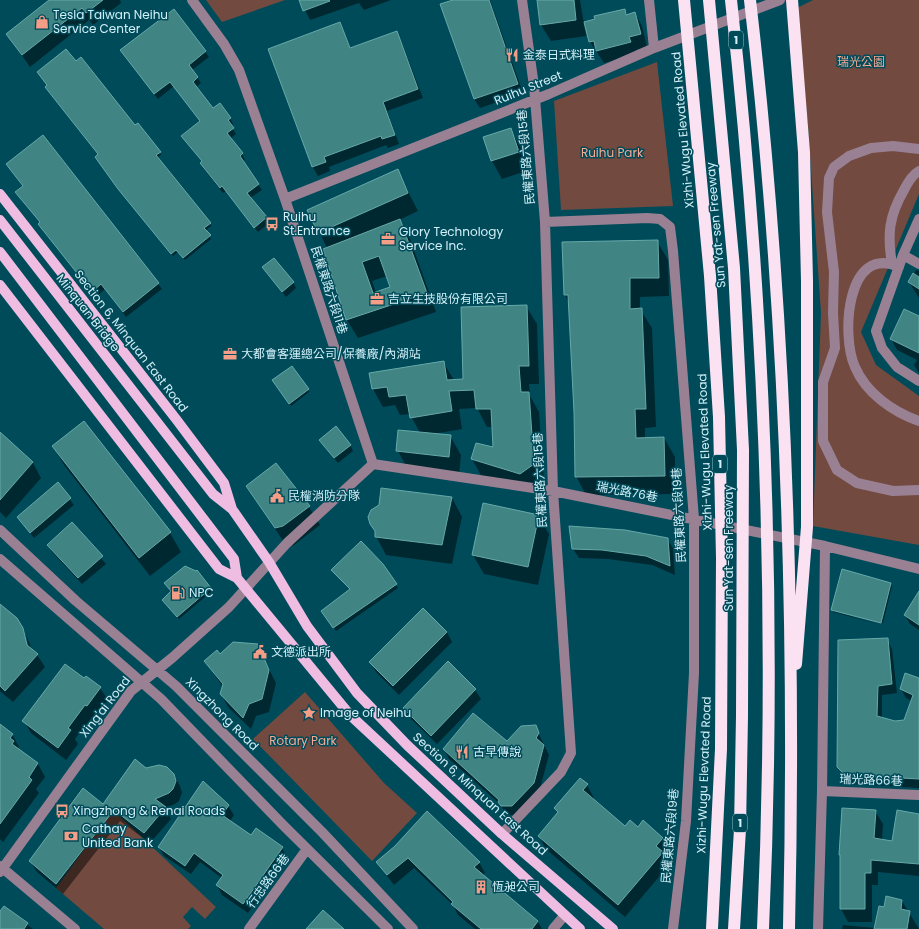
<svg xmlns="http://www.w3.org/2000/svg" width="919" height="929" font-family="Poppins,'Noto Sans TC',sans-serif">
<rect width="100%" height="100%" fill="#004b5a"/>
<path fill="#724a3f" d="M206 0H285L222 22Z
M813 0H919V194L861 332 876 365 919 396V545L813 526 821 313 808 126 797 8Z
M657 62 673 206 561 210 554 101Z
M305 692 384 783 417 813 372 861 253 739Z
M113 810 216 907 205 919 192 907 183 917 191 926 188 929H104L56 888Z"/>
<path fill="#0007" fill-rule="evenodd" d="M50 0H120L121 3 93 25 89 20 30 67 7 34Z
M300 0H391L364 10 359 3 310 20Z
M456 0H490L523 93 480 108 474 99 442 5Z
M538 0H580L586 36 551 41 541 25Z
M173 10 209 57 192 70 201 83 196 87 213 110 230 118 233 124 231 126 236 134 230 139 242 154 245 160 242 162 262 190 250 198 269 223 258 232 226 191 223 193 204 169 201 163 203 162 186 141 201 121 174 86 158 99 121 51Z
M624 10 627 15 635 13 642 26 647 47 636 50 637 54 604 63 590 42Z
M340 23 351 49 396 32 401 41 423 98 387 111 399 144 388 148 386 145 329 167 330 171 318 176 312 166Z
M38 73 135 126 160 152 161 155 157 158 210 223 211 226 205 231 211 239 185 260 178 252 173 256 121 191 99 155 47 90 46 88 48 86Z
M510 129 521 148 529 170 502 179 492 161 484 138Z
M43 136 162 289 126 317 105 289 96 297 43 229 41 223 16 192 23 187 10 169Z
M397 170 418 211 399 220 410 239 436 312 358 338 347 320 323 250 327 248 309 210ZM387 276 391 287 376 293 372 281Z
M657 241 668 260 669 296 640 297V309L652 328 656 427 645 428V438H664L675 457V494L586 495 576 476 575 412 569 303 565 295 563 243Z
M263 268 293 282 296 288 286 297Z
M916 270 919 271V298L909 282Z
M526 306 537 324 539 384H529L530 396 539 412 544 482 531 492 482 477 472 459 494 448 493 427H487L477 408 459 409 462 429 433 434 450 436 461 455 459 475 408 470 398 451 420 433 410 414 400 415 395 405 383 407 373 389 443 362 454 380H464Z
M919 317V373L914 365 917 360 897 350 891 339Z
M274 383 308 390 309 392 291 406Z
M84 423 170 533 181 552 150 576 64 465 53 446Z
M0 434 33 463 41 478 6 518 0 512Z
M350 445 353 451 338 463 324 446Z
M58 484 74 505 34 538 22 523Z
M247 486 309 507 320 525 294 545 287 547Z
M452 498 462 517 452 564 386 555 376 536Z
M538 515 549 534 538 585 484 574 473 555Z
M72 524 106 564 82 584 52 552 48 545Z
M667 539 673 548 675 575 652 565 608 559 579 558 573 549Z
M332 570 396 585 398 588 336 631 325 615 351 590Z
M842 570 891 584 892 586 883 623 832 609V610V609Z
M197 571 212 591 179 619 165 603Z
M919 593V630L910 624 905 615Z
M0 607 27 650 29 649 26 634 32 650 37 655 45 667 13 702 0 691Z
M833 611 882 625 833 612Z
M447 632 452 642 399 695 376 672 371 663Z
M887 639 892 649 897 693 882 695V719L895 722 904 721 912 701 906 698 901 689 919 679V788L851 784 838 767Z
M257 645 276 683 269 712 256 716 251 729 228 707 221 694 223 687 205 661Z
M448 663 475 690 481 699 437 744 409 717 404 708Z
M86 677 100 688 108 700 94 718 92 717 75 739 78 744 66 760 31 733 24 721Z
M0 726 12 734 19 747 17 749 38 764 45 777 36 789 39 793 3 842 0 839Z
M535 726 549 755 539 792 517 815H507L500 804 449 759 444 749 507 742Z
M146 769 174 775 180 786 182 793 179 801 175 804 165 808 171 819 150 843 120 821 63 894 37 872 30 861 103 805Z
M203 782 228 806 234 815 230 821 251 837 282 848 287 857 248 913 222 895 217 885 222 878 200 862 191 874 164 856 159 847Z
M587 785 594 798 593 799 625 828H638L662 838 669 851 664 857 669 865 625 917 546 849 539 836 558 814 555 808Z
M875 811 883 824 882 840 893 842 919 815V876L878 872V885H872V922H848L841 909 840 855Z
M396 846 479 862 485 873 482 876 538 922 542 929H475L458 915 453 905 414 868 394 885 377 863Z
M902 901 919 929H842L843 925 875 928 885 908Z
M4 907 33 929H0V913Z"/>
<path fill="#418484" stroke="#66a9a9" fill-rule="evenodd" d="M49 0H103L86 13 82 8 22 55 6 34Z
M299 0H329L330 1 303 11Z
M453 0H489L518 84 474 99 440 4Z
M537 0H574L576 20 540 25Z
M174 9 206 51 189 65 198 77 193 82 213 108 220 103 231 118 228 120 234 128 227 133 243 153 240 156 259 184 247 193 267 217 254 228 222 186 220 188 200 163 202 161 181 136 200 121 170 82 154 94 120 50Z
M625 9 626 15 635 12 641 34 629 37 631 42 596 51 594 41 589 42 584 22 595 19 594 16Z
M340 22 350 48 397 31 418 89 383 102 395 135 382 139 381 136 324 157 326 162 312 167 268 49Z
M66 49 76 61 81 57 135 125 138 123 161 152 156 155 211 223 204 228 211 235 183 258 176 250 171 254 118 189 95 157 98 154 45 87 47 85 37 72Z
M511 128 519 152 491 161 483 137Z
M43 135 159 283 123 312 101 284 92 292 38 224 40 222 15 192 23 186 6 164Z
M398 169 408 193 318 233 307 210Z
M400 219 427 293 346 320 323 249ZM379 256 390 287 373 293 362 262Z
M658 240 659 278H630V309L642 308 646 409H635L636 438 664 437 665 476 575 477 574 412 568 295H564L562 242Z
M274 258 294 282 282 292 262 267Z
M913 273 919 277V289L908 282Z
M527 305 529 366H519L521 392H529L534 464 520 474 471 459 476 443 493 447 491 409H476L474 390 449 391 452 411 410 418 406 395 389 397 387 387 372 389 369 373 444 361 447 380 463 379 461 307Z
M904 309 919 316V353L890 339Z
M292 366 309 389 289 404 272 380Z
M84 421 171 532 139 558 52 446Z
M336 426 351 445 334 458 319 440Z
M398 430 451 435 449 457 396 451Z
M0 432 33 462 0 500Z
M276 463 310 506 283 526 275 528 246 486Z
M58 482 71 498 30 533 17 517Z
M381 488 452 497 442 545 375 537V531L370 524 368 517 371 510 379 505Z
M483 503 539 515 528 567 472 555Z
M72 522 103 556 78 578 47 545Z
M569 526 625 530 668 538 670 566 646 556 602 550 572 549Z
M361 541 383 564 397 584 333 628 321 611 350 589 331 570Z
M185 566 196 571 197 570 211 588 177 617 162 600 171 591 164 583Z
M842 569 891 583 881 623 831 610Z
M919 591V625L904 615Z
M0 604 17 618 23 628 27 645 38 654 5 691 0 686Z
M423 608 447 632 393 686 369 662Z
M888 638 892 684 878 686 877 716 895 721 904 720 913 695 900 689 905 673 919 678V779L845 775 837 767 838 640Z
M233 642 258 644 269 670 262 699 249 704 243 718 220 694 223 684 204 661 217 650 220 654Z
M448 661 476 689 431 736 403 708Z
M65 664 84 678 86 676 101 687 87 706 85 705 68 728 71 730 58 748 22 721Z
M473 713 507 741 521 726 536 725 539 733 536 738 544 745 534 783 512 806H501L498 802 499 800 443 749Z
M0 724 13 734 10 738 14 741 12 744 38 763 29 777 32 780 0 824Z
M135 759 146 768 159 765 167 767 174 774 176 781 173 789 169 793 155 799 166 807 144 833 114 810 56 884 29 861 83 788 103 804Z
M580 778 588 784 583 790 625 826 630 820 638 827 643 820 663 838 656 846 663 852 618 905 538 836 558 812 554 808Z
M203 781 229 805 222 815 251 835 256 828 283 847 243 904 216 885 223 875 194 853 185 866 158 847Z
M842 808 876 810 874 838 892 841 897 810 919 814V864L871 860V873H865V909H840V855H839Z
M427 811 480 862 474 867 538 921 532 929H481L451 904 453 902 408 858 387 875 376 862 395 846Z
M886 896 902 900 901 909 910 911 907 929H874L879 906 884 907Z
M4 906 28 923 24 929H0V911Z
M323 910 344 929H306Z"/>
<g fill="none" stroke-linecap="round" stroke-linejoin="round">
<path stroke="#998193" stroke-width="10" d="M192 0 224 44 239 70 285 199 373 464
M649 0 654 48
M919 149 893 146 871 148 849 156 834 167 829 178 827 212 834 272 833 313 835 348 823 382V441L837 470 857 483 893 491 919 490
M285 199 549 94 654 48 780 0
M919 219 903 255 876 331 882 348 897 367 919 381
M545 222 647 218 660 219 670 227 673 251 694 519V673L686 821 673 929
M903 255 919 264
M892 264C887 234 889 216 904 190 908 182 912 175 919 171
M899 267C846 243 841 337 855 367 866 393 893 412 919 421
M373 464 553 491 825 546 919 569
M0 530 76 601 176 686 322 832 413 929
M0 559 161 699 283 825 388 929
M822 791 919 795
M502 834 561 772 571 753 553 491 545 222 534 86 522 0
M0 866 75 929
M0 872 131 691 172 658 229 607 287 543 373 464
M249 929 307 849
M553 929 564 916
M818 929 822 791 825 546"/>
<path stroke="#eebde1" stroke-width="10" d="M0 194 176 419 224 483 232 509
M0 220 213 494 232 509 269 562 307 626 357 693 407 745 502 834 613 929
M0 252 234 559 237 578
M0 285 219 569 237 578 350 715 580 929"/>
<path stroke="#fae2f3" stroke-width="12" d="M684 0 710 276 719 417 722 558 721 749 712 929
M709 0 734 268 743 450 742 716 740 829 734 929
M731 0C765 308 777 620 763 929
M750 0C786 308 796 619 789 929
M792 0 804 152 807 281V527L796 664"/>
</g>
<defs>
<g id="shop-bare" transform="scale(1.08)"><path d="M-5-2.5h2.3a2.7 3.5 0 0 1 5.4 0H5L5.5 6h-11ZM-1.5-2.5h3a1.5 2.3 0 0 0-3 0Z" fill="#f49e87" stroke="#004b5a" stroke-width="2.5" paint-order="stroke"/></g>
<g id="restaurant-bare" transform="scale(1.08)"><path d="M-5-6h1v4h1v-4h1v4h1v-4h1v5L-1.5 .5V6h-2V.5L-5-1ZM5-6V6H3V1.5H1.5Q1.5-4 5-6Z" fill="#f49e87" stroke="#004b5a" stroke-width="2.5" paint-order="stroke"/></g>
<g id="bus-bare" transform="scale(1.08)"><path d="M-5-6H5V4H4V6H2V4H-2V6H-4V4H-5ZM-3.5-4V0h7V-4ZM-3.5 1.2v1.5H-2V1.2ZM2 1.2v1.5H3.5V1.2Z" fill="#f49e87" stroke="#004b5a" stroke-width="2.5" paint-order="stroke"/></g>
<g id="office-bare" transform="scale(1.08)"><path d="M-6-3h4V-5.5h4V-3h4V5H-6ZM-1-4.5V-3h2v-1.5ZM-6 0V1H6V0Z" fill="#f49e87" stroke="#004b5a" stroke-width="2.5" paint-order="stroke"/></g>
<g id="civic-bare" transform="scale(1.08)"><path d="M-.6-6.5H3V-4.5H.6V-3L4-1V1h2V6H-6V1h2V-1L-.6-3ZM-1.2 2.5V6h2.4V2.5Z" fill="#f49e87" stroke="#004b5a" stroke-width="2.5" paint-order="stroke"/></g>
<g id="fuel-bare" transform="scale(1.08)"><path d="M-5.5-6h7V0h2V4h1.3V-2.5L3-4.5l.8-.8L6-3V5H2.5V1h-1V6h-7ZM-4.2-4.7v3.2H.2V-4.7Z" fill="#f49e87" stroke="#004b5a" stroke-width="2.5" paint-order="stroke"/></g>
<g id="sight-bare" transform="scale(1.08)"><path d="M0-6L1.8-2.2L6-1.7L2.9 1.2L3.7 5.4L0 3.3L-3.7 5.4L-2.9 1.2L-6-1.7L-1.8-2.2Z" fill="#f49e87" stroke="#004b5a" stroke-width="2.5" paint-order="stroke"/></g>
<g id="bank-bare" transform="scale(1.08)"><path d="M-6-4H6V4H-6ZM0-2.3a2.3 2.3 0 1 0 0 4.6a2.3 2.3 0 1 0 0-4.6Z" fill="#f49e87" stroke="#004b5a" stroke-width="2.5" paint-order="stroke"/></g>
<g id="building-bare" transform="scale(1.08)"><path d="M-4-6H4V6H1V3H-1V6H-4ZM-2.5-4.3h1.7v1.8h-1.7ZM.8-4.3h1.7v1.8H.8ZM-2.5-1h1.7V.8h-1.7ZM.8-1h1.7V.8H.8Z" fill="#f49e87" stroke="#004b5a" stroke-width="2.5" paint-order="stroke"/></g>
</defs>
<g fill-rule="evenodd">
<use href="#shop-bare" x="42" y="22"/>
<use href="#restaurant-bare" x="512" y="55"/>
<use href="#bus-bare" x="272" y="224"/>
<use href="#office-bare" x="388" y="239"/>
<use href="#office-bare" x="377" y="299"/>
<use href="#office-bare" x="230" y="354"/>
<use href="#civic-bare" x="277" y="496"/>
<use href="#fuel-bare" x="178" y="593"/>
<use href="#civic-bare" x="260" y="652"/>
<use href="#sight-bare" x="309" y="713"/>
<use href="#restaurant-bare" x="462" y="752"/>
<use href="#bus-bare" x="62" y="811"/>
<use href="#bank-bare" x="71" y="836"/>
<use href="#building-bare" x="481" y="887"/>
</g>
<g text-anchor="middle" stroke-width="3" stroke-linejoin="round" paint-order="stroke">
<g fill="#004b5a" stroke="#92bec9" stroke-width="1">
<rect x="729" y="31" width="14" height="18" rx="3"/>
<rect x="713" y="455" width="14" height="18" rx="3"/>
<rect x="733" y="814" width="14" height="18" rx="3"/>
</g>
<g font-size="11" font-weight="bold" fill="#d1f0f8">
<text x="736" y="44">1</text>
<text x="720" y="468">1</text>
<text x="740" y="827">1</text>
</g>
<g font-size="12" fill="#d1f0f8" stroke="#004b5a" text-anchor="start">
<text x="53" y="19">Tesla Taiwan Neihu<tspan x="53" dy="14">Service Center</tspan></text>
<text x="523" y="59">金泰日式料理</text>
<text x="283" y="221">Ruihu<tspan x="283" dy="14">St.Entrance</tspan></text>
<text x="399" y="236">Glory Technology<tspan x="399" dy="14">Service Inc.</tspan></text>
<text x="388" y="303">吉立生技股份有限公司</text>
<text x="241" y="358">大都會客運總公司/保養廠/內湖站</text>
<text x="288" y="500">民權消防分隊</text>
<text x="189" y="597">NPC</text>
<text x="271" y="656">文德派出所</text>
<text x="320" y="717">Image of Neihu</text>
<text x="473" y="756">古早傳說</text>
<text x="73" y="815">Xingzhong &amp; Renai Roads</text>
<text x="82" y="833">Cathay<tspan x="82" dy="14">United Bank</tspan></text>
<text x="492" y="891">恆昶公司</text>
</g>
<g font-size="12" fill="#f4aa95" stroke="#004b5a">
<text x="861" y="66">瑞光公園</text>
<text x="612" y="157">Ruihu Park</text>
<text x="303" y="745">Rotary Park</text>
</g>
<g font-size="12" fill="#d1f0f8" stroke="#004b5a">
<text transform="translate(528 88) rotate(-22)" y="4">Ruihu Street</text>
<text transform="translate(683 130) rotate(-95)" y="4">Xizhi-Wugu Elevated Road</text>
<text transform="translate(526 157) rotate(-95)" y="4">民權東路六段15巷</text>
<text transform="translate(716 225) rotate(-95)" y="4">Sun Yat-sen Freeway</text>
<text transform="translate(329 290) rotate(72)" y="4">民權東路六段11巷</text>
<text transform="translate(88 313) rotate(52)" y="4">Minquan Bridge</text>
<text transform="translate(131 341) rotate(52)" y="4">Section 6, Minquan East Road</text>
<text transform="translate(705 452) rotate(-92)" y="4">Xizhi-Wugu Elevated Road</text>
<text transform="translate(540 480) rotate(-93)" y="4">民權東路六段15巷</text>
<text transform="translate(627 492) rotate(11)" y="4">瑞光路76巷</text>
<text transform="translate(679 515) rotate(-93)" y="4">民權東路六段19巷</text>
<text transform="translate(729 548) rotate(-90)" y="4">Sun Yat-sen Freeway</text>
<text transform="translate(105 707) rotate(-52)" y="4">Xing'ai Road</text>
<text transform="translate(222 714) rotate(45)" y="4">Xingzhong Road</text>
<text transform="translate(704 775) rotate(-88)" y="4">Xizhi-Wugu Elevated Road</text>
<text transform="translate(871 780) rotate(2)" y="4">瑞光路66巷</text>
<text transform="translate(480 794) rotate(42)" y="4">Section 6, Minquan East Road</text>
<text transform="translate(670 836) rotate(-85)" y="4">民權東路六段19巷</text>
<text transform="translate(268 881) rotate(-54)" y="4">行忠路66巷</text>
</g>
</g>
</svg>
